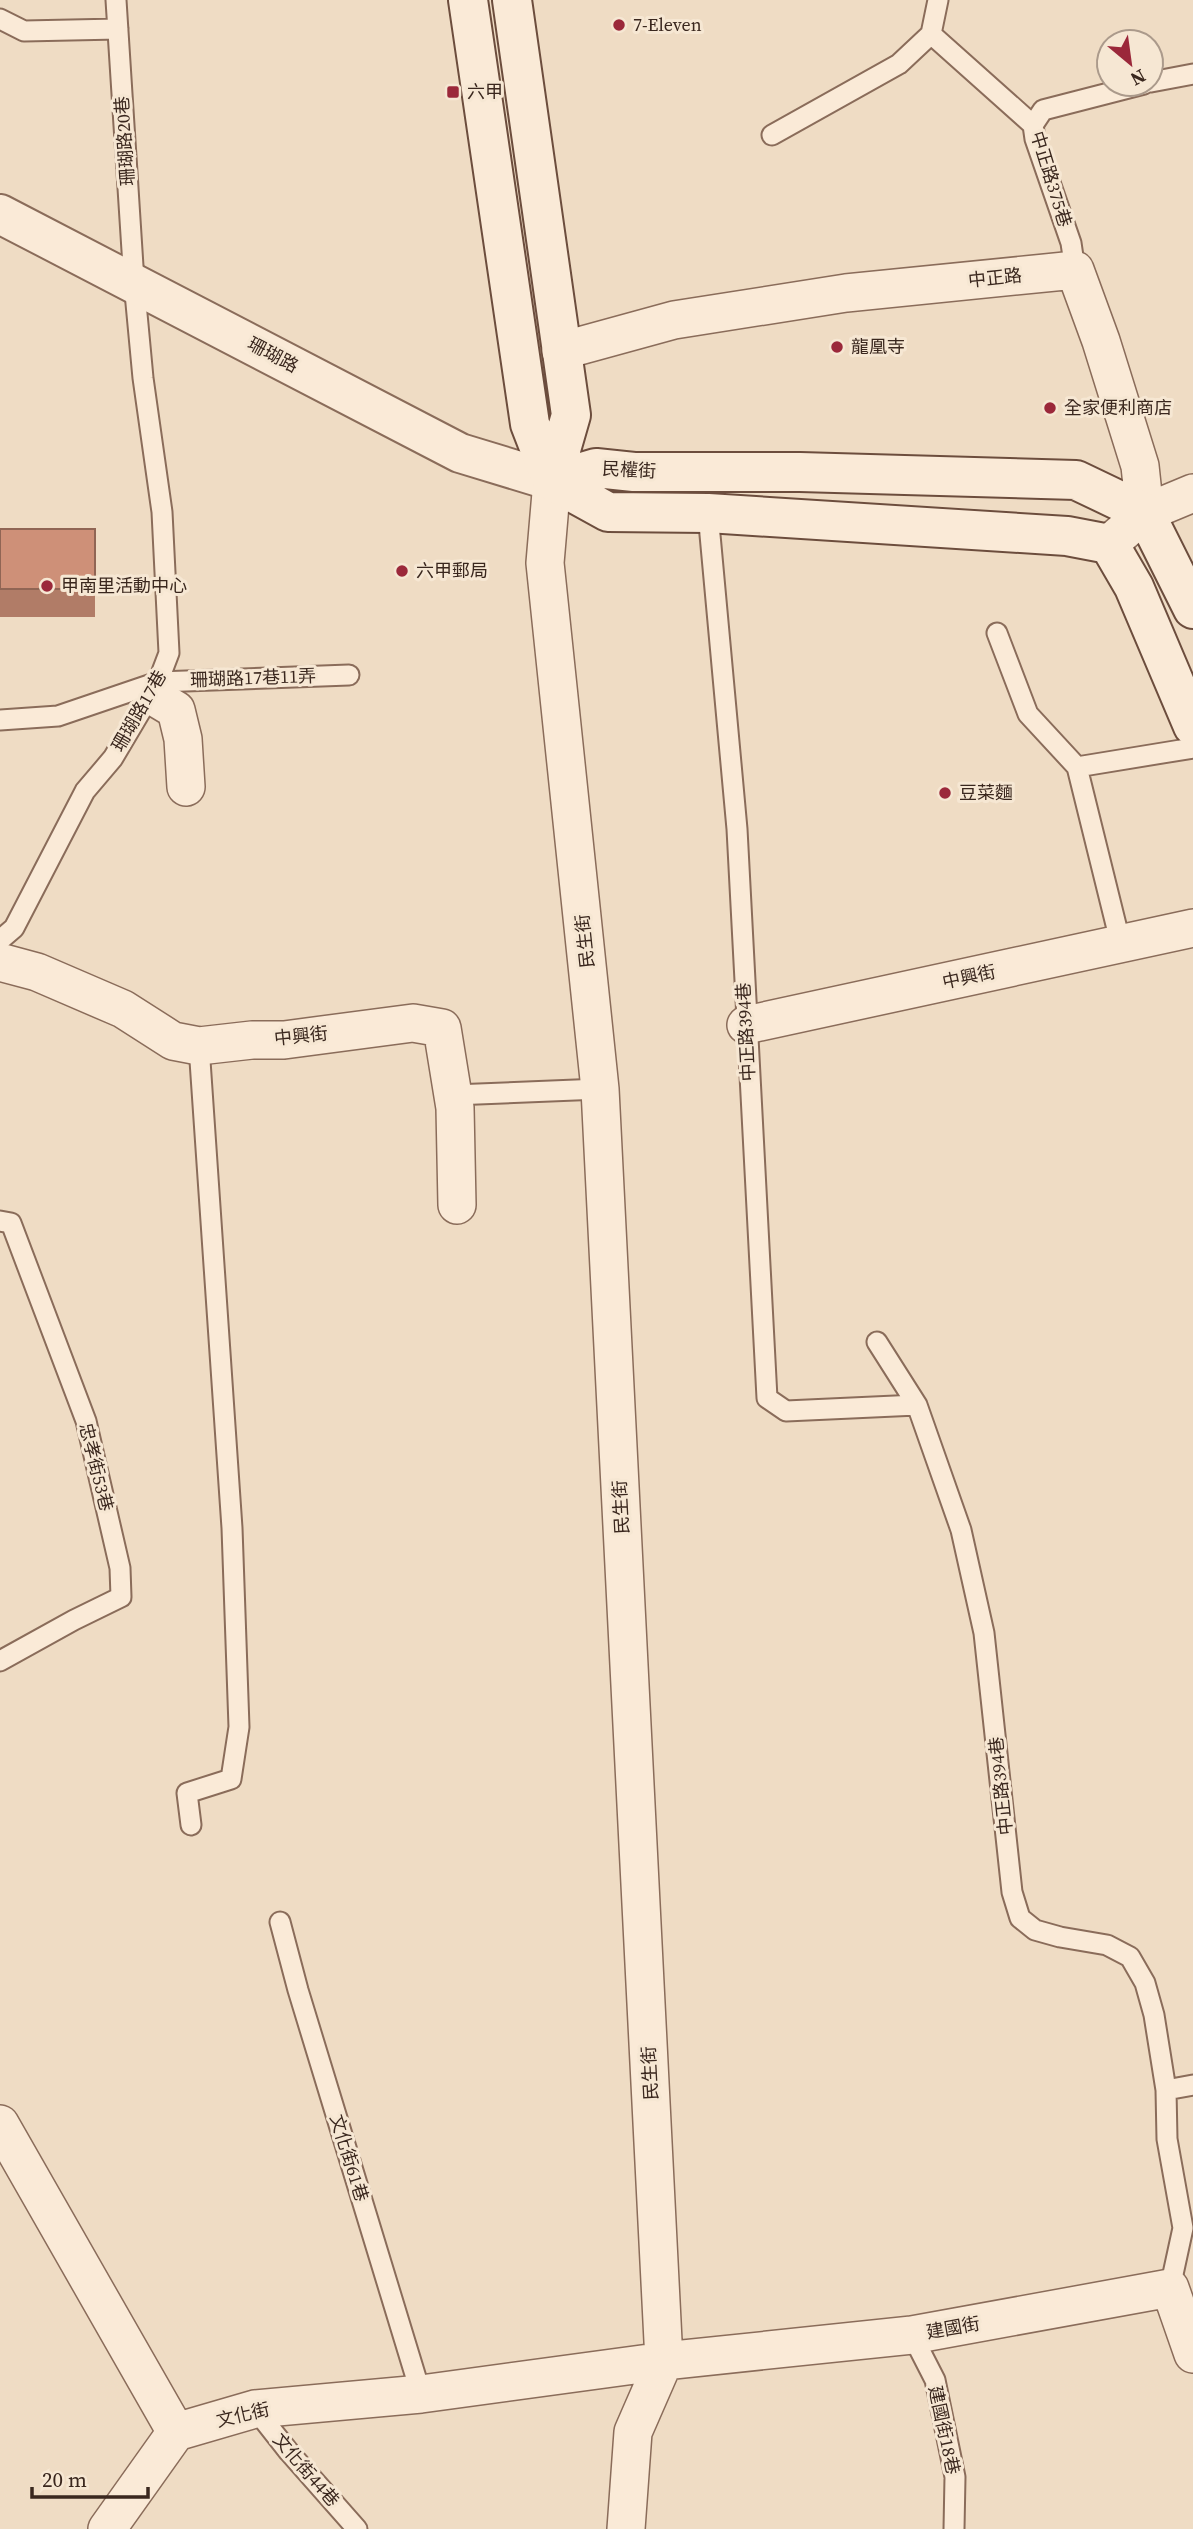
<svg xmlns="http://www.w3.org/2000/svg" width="1193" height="2529" font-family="'Source Serif 4','Noto Sans TC',serif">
<rect width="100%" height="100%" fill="#efdcc4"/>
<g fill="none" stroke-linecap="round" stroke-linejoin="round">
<g stroke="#8a6c5a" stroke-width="23">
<path id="service" d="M0 19 24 31 118 29
M931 34 1033 125
M1151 82 1193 74
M772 135 899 64 931 34 938 0
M1075 270 1071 243 1035 139 1033 125 1043 110 1144 84
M708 513 737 829 767 1398 786 1411 917 1405
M997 633 1028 714 1077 767 1121 945
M0 720 58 716 158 682 349 675
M1077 767 1193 748
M0 940 14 928 85 791 113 758 158 682 169 653 162 512 143 378 134 282 116 0
M453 1095 600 1089
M0 1221 11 1223 86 1421 120 1568 121 1597 74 1620 0 1661
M877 1342 917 1405 961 1530 984 1633 1012 1892 1020 1918 1035 1930 1060 1937 1107 1945 1130 1957 1145 1983 1154 2015 1166 2090 1167 2139 1183 2228 1170 2288
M191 1825 187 1793 231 1779 239 1727 232 1528 199 1046
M280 1922 298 1990 421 2394
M1166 2090 1193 2085
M912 2335 935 2380 955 2477 954 2529
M255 2409 289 2452 357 2529"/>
</g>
<g stroke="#8a6c5a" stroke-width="40">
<path id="minor" d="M561 351 674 320 846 293 1075 270 1101 341 1140 466 1145 513
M552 481 545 563 600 1089 664 2361 633 2432 626 2529
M1109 544 1145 513 1193 493
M151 695 176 710 183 739 186 787
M0 962 37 972 123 1009 173 1041 199 1046 252 1040H284L413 1023 442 1028 455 1108 457 1205
M746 1025 1193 928
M0 2124 176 2432
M176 2432 255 2409 421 2394 664 2361 912 2335 1170 2288 1193 2354
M107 2529 176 2432"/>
</g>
<g stroke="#8a6c5a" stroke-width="42">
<path id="tertiary" d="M0 214 460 453 552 481"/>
</g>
<g stroke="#6c4d3d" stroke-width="42">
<path id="secondary" d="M468 0 530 424 552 481
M512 0 571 415 552 481
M552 481 608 512 708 513 1067 536 1109 544 1134 587 1193 726
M552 481 596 468 634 472H800L1076 480 1145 513 1193 609"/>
</g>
<use href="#service" stroke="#faead7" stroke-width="19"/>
<use href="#minor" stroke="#faead7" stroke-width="37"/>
<use href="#tertiary" stroke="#faead7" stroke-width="38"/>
<use href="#secondary" stroke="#faead7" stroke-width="38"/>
</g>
<path fill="#b17c67" d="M0 529H95V617H0Z"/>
<path fill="#ce9078" stroke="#906554" stroke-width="2" d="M0 529H95V589H0Z"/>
<g fill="#9b283a" stroke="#f6e7d3" stroke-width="2.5">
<circle cx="619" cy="25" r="7"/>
<rect x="446" y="85" width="14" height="14" rx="3.5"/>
<circle cx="837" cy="347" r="7"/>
<circle cx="1050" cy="408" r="7"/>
<circle cx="402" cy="571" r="7"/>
<circle cx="47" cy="586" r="7"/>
<circle cx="945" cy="793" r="7"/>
</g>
<g text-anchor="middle" stroke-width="6" stroke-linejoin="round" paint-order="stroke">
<g font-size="18" fill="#3a271e" stroke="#f6e7d3" text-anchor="start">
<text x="633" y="31">7-Eleven</text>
<text x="467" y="98">六甲</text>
<text x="851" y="353">龍凰寺</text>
<text x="1064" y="414">全家便利商店</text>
<text x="416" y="577">六甲郵局</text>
<text x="61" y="592">甲南里活動中心</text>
<text x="959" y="799">豆菜麵</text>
</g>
<g font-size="18" fill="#3a271e" stroke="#f6e7d3">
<text transform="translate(125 141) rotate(-94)" y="6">珊瑚路20巷</text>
<text transform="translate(1051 179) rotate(73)" y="6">中正路375巷</text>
<text transform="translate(995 278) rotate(-6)" y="6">中正路</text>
<text transform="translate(273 355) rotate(28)" y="6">珊瑚路</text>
<text transform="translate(629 470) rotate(3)" y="6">民權街</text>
<text transform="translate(253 678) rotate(-2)" y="6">珊瑚路17巷11弄</text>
<text transform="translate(139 711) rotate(-60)" y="6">珊瑚路17巷</text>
<text transform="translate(585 941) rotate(-96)" y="6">民生街</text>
<text transform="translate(969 977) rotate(-12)" y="6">中興街</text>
<text transform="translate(746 1032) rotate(-93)" y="6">中正路394巷</text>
<text transform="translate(301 1036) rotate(-6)" y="6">中興街</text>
<text transform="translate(96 1467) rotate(76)" y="6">忠孝街53巷</text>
<text transform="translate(621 1507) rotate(-93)" y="6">民生街</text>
<text transform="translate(1001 1786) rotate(-96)" y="6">中正路394巷</text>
<text transform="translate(650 2073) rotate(-93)" y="6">民生街</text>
<text transform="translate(349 2158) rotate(73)" y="6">文化街61巷</text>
<text transform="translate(953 2328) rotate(-10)" y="6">建國街</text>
<text transform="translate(243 2415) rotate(-13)" y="6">文化街</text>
<text transform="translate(944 2430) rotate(78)" y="6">建國街18巷</text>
<text transform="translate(306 2470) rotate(49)" y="6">文化街44巷</text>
</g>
</g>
<g transform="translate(1130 63) rotate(151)"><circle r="33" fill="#f6e7d3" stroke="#ab9a8b" stroke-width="2"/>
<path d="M0-5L12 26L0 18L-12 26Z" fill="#9b283a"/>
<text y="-10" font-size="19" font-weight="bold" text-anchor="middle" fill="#3a271e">N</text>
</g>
<path d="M32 2487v10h116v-10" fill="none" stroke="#3a271e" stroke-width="3.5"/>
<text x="42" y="2487" font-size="21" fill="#3a271e" stroke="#f6e7d3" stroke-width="5" paint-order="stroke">20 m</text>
</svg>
